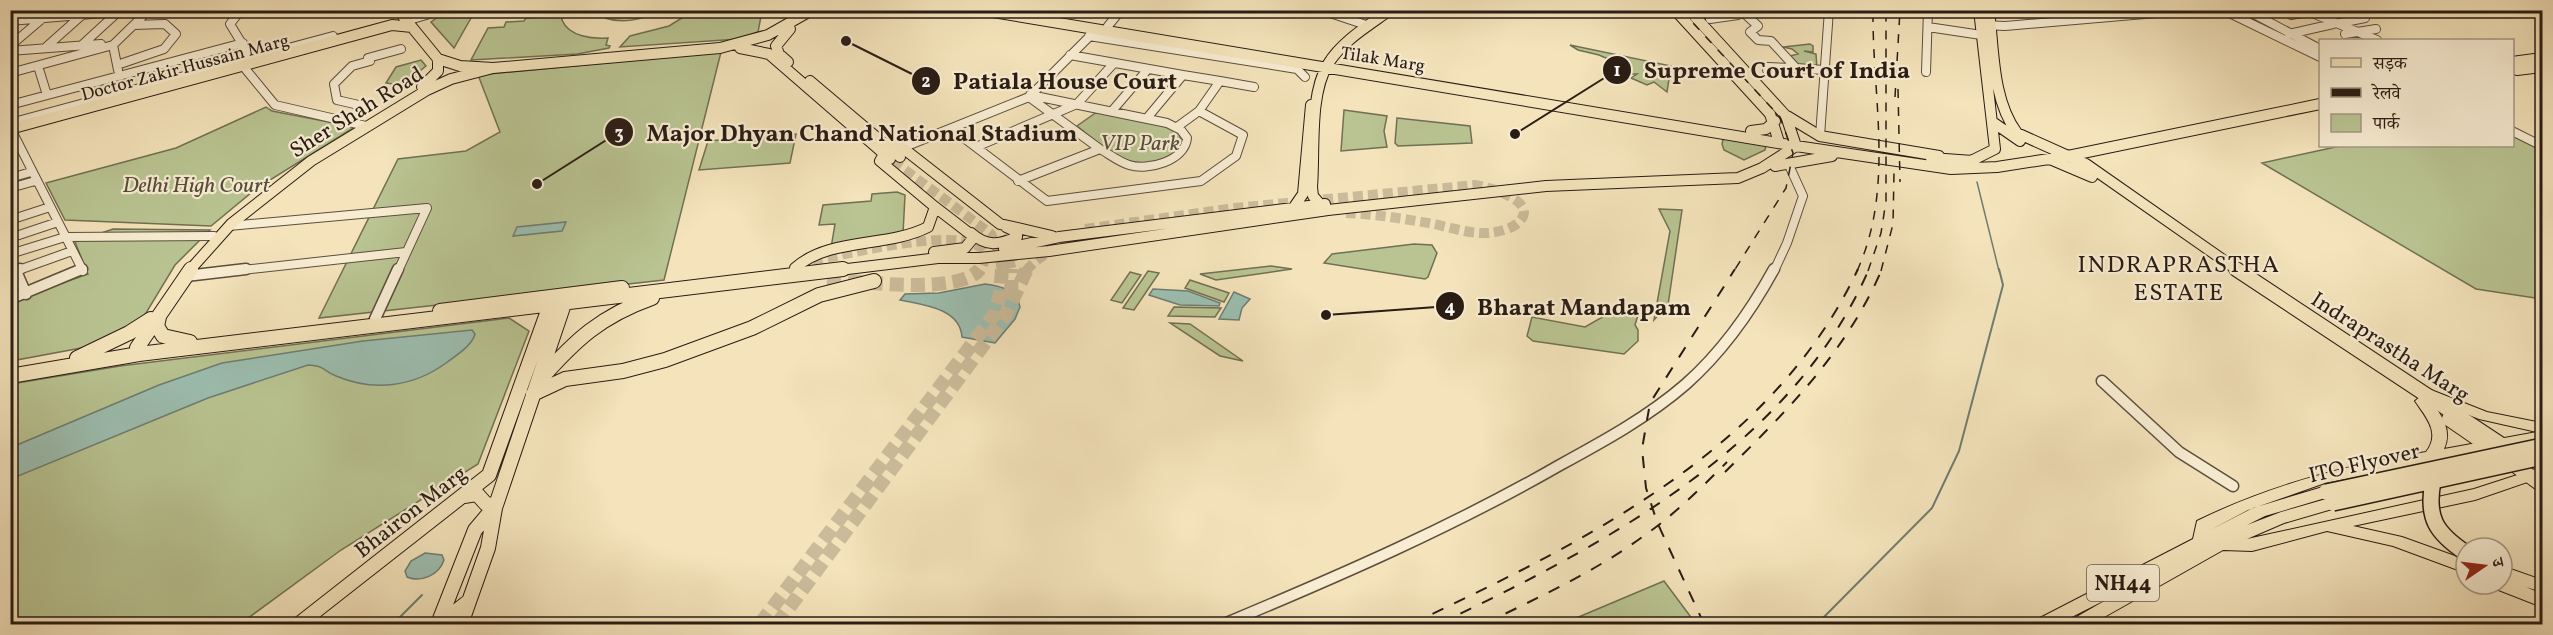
<svg xmlns="http://www.w3.org/2000/svg" width="2553" height="635" font-family="Vollkorn,'Noto Serif Devanagari',serif">
<rect width="100%" height="100%" fill="#f4e3bb"/>
<filter id="stains"><feTurbulence type="fractalNoise" baseFrequency=".00333" numOctaves="4"/><feColorMatrix values="0 0 0 0 .2 0 0 0 0 .09 0 0 0 0 .02 0 0 0 .5 -.17"/></filter>
<radialGradient id="worn" r=".72"><stop offset=".6" stop-color="#630" stop-opacity="0"/><stop offset="1" stop-color="#630" stop-opacity=".3"/></radialGradient>
<path fill="#b9c492" stroke="#717053" stroke-width="1.5" d="M457 11H475L454 48 431 22 439 16Z
M601 11V10L657 11C642 20 622 24 605 18Z
M693 11H762L758 32 739 39 620 47 630 36 669 26Z
M563 15 562 20C569 37 593 39 608 38L606 45 610 46 609 48 577 54 471 60 488 28 504 27 506 22 524 21 526 18Z
M1810 44 1813 46V52L1804 51 1816 54 1817 68 1799 66 1790 56 1798 54 1792 49 1783 47Z
M1570 45 1671 66 1667 92 1654 82 1647 85 1631 78 1637 74H1619L1622 65 1599 55 1578 50Z
M721 52 664 280 319 318 398 159 466 151 500 132 478 75Z
M421 60 426 66 415 75 417 80 407 86 386 83 396 67Z
M266 107 272 111 355 127 257 188 211 226 65 220 46 183 176 148Z
M1101 109 1166 125 1179 133 1183 148C1144 184 1109 152 1077 126Z
M1344 110 1387 116 1384 131 1387 147 1341 151Z
M1397 118 1470 126 1472 143 1398 146 1395 143Z
M2513 133 2542 149V299L2476 289 2262 163 2340 146H2512Z
M796 134 790 163 699 170 708 141Z
M1724 135 1766 145 1765 150 1744 160 1724 150 1722 144Z
M897 192 905 195 903 234 831 248 835 224 819 225 823 205 871 201 872 194Z
M1659 209 1682 210 1668 305 1654 320 1670 231Z
M113 229 210 230 175 265 143 318 92 346 11 361 10 301 88 274 75 242Z
M1414 244 1432 245 1437 253 1428 277 1425 279 1324 263 1332 254Z
M1271 266 1292 269 1216 280 1200 274Z
M1148 271 1159 273 1134 310 1123 308Z
M1130 272 1141 275 1122 303 1111 300Z
M1190 280 1229 293 1224 302 1185 288Z
M1174 307 1221 308 1215 317 1168 316Z
M1613 311 1638 315 1635 325 1638 330V341L1624 354 1533 341 1527 336 1532 317 1585 327Z
M509 318 529 331 478 464 341 550 240 624H11V384L120 366Z
M1170 323 1190 324 1243 361 1220 356Z
M1664 581 1696 624H1562Z"/>
<path fill="#9cbeb0" stroke="#6e7d72" stroke-width="1.5" d="M566 222 562 231 513 236 517 227Z
M985 284C1000 286 1017 289 1020 307L1015 319 995 343 962 337C960 308 923 305 900 300L905 294 939 293Z
M1153 289 1188 291 1220 303 1219 306 1180 305 1149 295Z
M1234 292 1250 299 1242 308 1239 320 1219 319Z
M472 330 475 334C472 346 455 356 446 363 413 387 374 392 336 376 323 371 326 366 308 365L208 398 11 479V449L17 445 159 385 222 363 363 341Z
M425 553 442 555 444 560C439 575 421 583 407 577L405 571 411 561Z"/>
<g fill="none" stroke-linecap="round" stroke-linejoin="round">
<path stroke="#6e7d72" stroke-width="1.5" d="M1977 182 1999 271"/>
<path stroke="#6e7d72" stroke-width="2" d="M393 624 422 595
M1817 624 1932 508 1959 451 2003 285 1999 269"/>
<path stroke="#cbbb9a" stroke-width="10" stroke-dasharray="10 5" stroke-linecap="butt" d="M893 161 991 234 999 253 1002 271
M1085 229 1235 208 1475 185C1488 187 1540 201 1519 222 1512 229 1498 232 1489 233 1470 234 1452 228 1434 224 1405 219 1376 214 1346 213
M1005 244 1012 271
M813 261C835 257 1016 210 980 271
M1026 271C1049 244 1073 243 1106 238"/>
<path stroke="#cbbb9a" stroke-width="14" stroke-dasharray="14 7" stroke-linecap="butt" d="M827 279C860 281 958 296 980 269
M1011 294 1012 269
M760 624 994 315 1000 295 1002 269
M777 624 1005 316 1027 269"/>
<g stroke="#5c4e3e" stroke-width="10">
<path id="minor-far1" d="M241 10 230 24 252 60
M1321 10 1369 26
M2050 10 2070 20
M2223 10 2320 57
M2264 10 2252 13 2320 49
M2305 10 2377 40
M1743 14 1759 13
M1745 14 1758 26 1750 32 1758 40 1771 41 1796 68 1824 70
M2291 15 2308 12
M1710 19 1738 15 1734 10
M10 21 139 10
M406 21 443 10
M2340 23 2365 18
M1983 25 2005 26 2191 10
M1108 26 1121 10
M1928 27 1988 36
M2289 34 2333 24
M2345 34 2376 29
M1089 36 1297 69 1305 77
M82 45 118 12
M10 46 43 18
M45 48 82 15
M10 51 101 44
M1070 55 1183 75 1147 118
M117 65 164 49 176 34 165 24 134 25
M38 66 47 95
M243 66 275 105 366 126
M118 70 113 45 149 10
M1767 70V67L1796 68
M1926 72 1928 10
M10 73 113 45
M1220 81 1254 87
M1030 95 1167 123 1181 130 1187 138C1185 161 1148 171 1129 165 1119 162 1109 154 1100 149
M10 105 243 43
M363 106 337 100 334 84 352 66 370 61 368 58 401 49
M1112 111 1148 69
M10 123 333 36
M1177 127 1199 111
M11 129 83 271
M952 129 1047 201 1201 181 1236 156 1243 135 1199 111 1220 81 1183 75
M2512 131 2542 146
M1820 136 1829 10
M976 147 1077 104 1114 63
M897 150 1029 97 1096 30
M10 178 31 172
M1018 181 1100 149 1029 97
M10 188 35 181
M10 220 50 207
M229 226 427 208 398 271
M10 238 58 222
M10 254 65 237 214 236
M16 271 72 251
M233 271 406 252
M1774 271 1787 243 1803 196 1788 163"/>
</g>
<g stroke="#5c4e3e" stroke-width="13">
<path id="minor" d="M20 269 16 271 26 294
M186 276 246 269
M10 299 82 269
M375 319 398 269
M2102 381 2179 452 2233 486
M1224 624C1339 576 1452 527 1560 465 1604 441 1648 417 1686 384 1722 352 1751 311 1774 269"/>
</g>
<g stroke="#291c14" stroke-width="12">
<path id="major-far1" d="M398 10 438 59 460 66 493 68 720 48 768 35 812 10
M981 10 1796 146 1951 169 1997 167 2068 156 2320 104
M1675 10 1770 114 1779 142
M1689 10 1786 116 1796 146
M1989 10C1994 50 1992 99 2017 133L2086 164 2239 271
M740 48 769 54 890 159
M788 62 779 54 776 46 790 29
M2512 62 2542 58
M2517 70 2542 67
M810 81 900 157
M422 87 438 71V59
M1787 116 1820 136 1939 156
M1994 123 2020 141
M10 129 392 25 412 27
M1751 131 1766 129 1775 121
M884 143 899 145 1000 224 1052 236
M1931 158 1973 161
M2052 160 2092 177
M1971 161 1995 149 1979 10
M1775 166 1832 156
M1320 204 1313 196 1312 187C1315 151 1309 95 1328 64 1342 41 1368 26 1390 10
M1294 207 1303 194 1311 105
M971 233C987 247 998 245 1017 237V232L1006 227
M1004 249 1059 237 1325 204
M934 252 965 248 974 237 935 207
M795 268C830 237 887 248 928 227L935 207 880 161 884 154
M189 271 231 224 311 161 427 90 451 79 493 68
M831 271 938 258H979L1049 251 1328 210 1546 186 1738 178 1762 168 1796 146"/>
</g>
<g stroke="#291c14" stroke-width="16">
<path id="major" d="M2236 269 2508 449
M440 311 622 288
M159 317 157 326 163 336 190 342
M137 348 191 269
M77 358 129 333 151 319
M10 376 139 354 843 269
M540 380C575 340 601 316 652 298
M533 394 565 379 623 371 665 360 752 328 819 295 874 281
M2449 419 2494 450
M2508 460 2542 485
M464 496 477 494 486 504 496 505
M299 624 489 475 550 305
M438 624 475 530 496 505 564 304
M440 624 469 601
M461 624 488 548 495 508"/>
</g>
<g stroke="#291c14" stroke-width="2">
<path id="highway" d="M2421 386 2487 412 2542 423V441L2325 483 2248 510 2210 530 2253 508 2326 486 2332 488 2334 492 2332 496 2265 516 2247 525 2281 512 2333 497 2339 499 2341 503 2339 507 2284 523 2247 539 2474 489 2542 467V477L2475 500 2353 526 2402 537 2466 560V573L2393 546 2327 531 2252 551 2223 550 2092 624H2070L2073 619 2113 596 2058 624H2036L2038 619 2193 539 2197 521C2270 485 2346 465 2426 452 2441 433 2426 417 2415 401L2421 396 2414 391ZM2429 399 2479 419 2537 432 2444 449C2453 430 2441 414 2429 399Z
M2502 566 2542 580V592L2526 587 2542 594V607L2496 589 2494 584H2502Z"/>
</g>
<use href="#minor-far1" stroke="#f8edd3" stroke-width="8"/>
<use href="#minor" stroke="#f8edd3" stroke-width="10"/>
<use href="#major-far1" stroke="#f4e3bb" stroke-width="10"/>
<use href="#major" stroke="#f4e3bb" stroke-width="14"/>
<use href="#highway" fill="#f4e3bb" fill-rule="evenodd"/>
<path stroke="#291c14" stroke-width="1.5" stroke-dasharray="9 9" stroke-linecap="butt" d="M1681 10 1780 117 1793 153 1786 188 1734 271
M1898 89 1900 182
M1895 97 1900 10
M1857 271C1895 188 1872 97 1873 10
M1868 271 1881 233 1886 201V10
M1881 271 1893 224 1894 172"/>
<path stroke="#291c14" stroke-width="2" stroke-dasharray="12 12" stroke-linecap="butt" d="M1725 472C1787 411 1847 351 1882 269
M1411 624C1582 543 1773 451 1858 269
M1439 624C1604 545 1792 447 1869 269
M1484 624C1539 597 1595 572 1645 535 1675 514 1701 488 1727 462
M1704 624 1657 522 1646 488 1642 449 1650 403 1735 269"/>
<g stroke="#291c14" stroke-width="18" stroke-linecap="butt">
<path id="highway-bridge" d="M2433 481C2426 518 2436 533 2466 553
M2326 492 2542 446
M2333 503 2542 457"/>
</g>
<use href="#highway-bridge" stroke="#f4e3bb" stroke-width="15"/>
</g>
<g text-anchor="middle" stroke-width="4.5" stroke-linejoin="round" paint-order="stroke">
<g font-size="18" fill="#291c14" stroke="#f8edd3">
<text transform="translate(1383 59) rotate(9)" y="6">Tilak Marg</text>
<text transform="translate(185 67) rotate(-15)" y="6">Doctor Zakir Hussain Marg</text>
</g>
<rect fill="#f8edd3" stroke="#675b4d" stroke-width="1.5" x="2087" y="565" width="72" height="36" rx="4.5"/>
<g font-size="21" font-weight="bold" fill="#291c14">
<text x="2123" y="590">NH44</text>
</g>
<g font-size="22" fill="#291c14" stroke="#f8edd3">
<text transform="translate(356 111) rotate(-32)" y="8">Sher Shah Road</text>
<text transform="translate(2391 346) rotate(33)" y="8">Indraprastha Marg</text>
<text transform="translate(2364 462) rotate(-13)" y="8">ITO Flyover</text>
<text transform="translate(410 511) rotate(-38)" y="8">Bhairon Marg</text>
</g>
<g font-size="22" font-style="italic" fill="#544e3a" stroke="#f8edd3">
<text x="1140" y="150">VIP Park</text>
<text x="196" y="192">Delhi High Court</text>
</g>
<g font-size="24" letter-spacing="1.5" fill="#291c14" stroke="#f8edd3">
<text x="2179" y="272">INDRAPRASTHA<tspan x="2179" dy="28">ESTATE</tspan></text>
</g>
</g>
<path fill="none" stroke="#291c14" stroke-width="2" d="M1515 134L1617 70M846 41L926 81M537 184L619 132M1326 315L1450 306"/>
<g fill="#291c14" stroke="#f8edd3" stroke-width="2">
<circle cx="1515" cy="134" r="6"/>
<circle cx="846" cy="41" r="6"/>
<circle cx="537" cy="184" r="6"/>
<circle cx="1326" cy="315" r="6"/>
<circle cx="1617" cy="70" r="15"/>
<circle cx="926" cy="81" r="15"/>
<circle cx="619" cy="132" r="15"/>
<circle cx="1450" cy="306" r="15"/>
</g>
<g font-size="18" text-anchor="middle" font-weight="bold" fill="#fff">
<text x="1617" y="76">1</text>
<text x="926" y="87">2</text>
<text x="619" y="139">3</text>
<text x="1450" y="313">4</text>
</g>
<g font-size="24" text-anchor="middle" font-weight="bold" fill="#291c14" stroke="#f8edd3" stroke-width="4.5" stroke-linejoin="round" paint-order="stroke">
<text x="1777" y="78">Supreme Court of India</text>
<text x="1065" y="89">Patiala House Court</text>
<text x="862" y="141">Major Dhyan Chand National Stadium</text>
<text x="1584" y="315">Bharat Mandapam</text>
</g>
<rect width="2553" height="635" fill="none" stroke="#f4e3bb" stroke-width="36"/>
<rect x="12" y="12" width="2529" height="611" fill="none" stroke="#291c14" stroke-width="3"/>
<rect x="18" y="18" width="2517" height="599" fill="none" stroke="#291c14" stroke-width="1.5"/>
<rect x="2319" y="39" width="195" height="108" fill="#f8edd3" stroke="#a59987" stroke-width="1.5"/>
<rect x="2331" y="58" width="30" height="9" fill="#f4e3bb" stroke="#a59987" stroke-width="1.5"/>
<text x="2373" y="69" font-size="18" fill="#291c14">सड़क</text>
<rect x="2331" y="88" width="30" height="9" fill="#291c14" stroke="#a59987" stroke-width="1.5"/>
<text x="2373" y="99" font-size="18" fill="#291c14">रेलवे</text>
<rect x="2331" y="114" width="30" height="18" fill="#b9c492" stroke="#a59987" stroke-width="1.5"/>
<text x="2373" y="129" font-size="18" fill="#291c14">पार्क</text>
<g transform="translate(2484 566) rotate(76)"><circle r="28" fill="#f8edd3" stroke="#a59987" stroke-width="1.5"/>
<path d="M0-4.5L10 22L0 15L-10 22Z" fill="#8f2418"/>
<text y="-9" font-size="16" font-weight="bold" text-anchor="middle" fill="#291c14">उ</text>
</g>
<rect width="100%" height="100%" filter="url(#stains)"/>
<rect width="100%" height="100%" fill="url(#worn)"/>
</svg>
